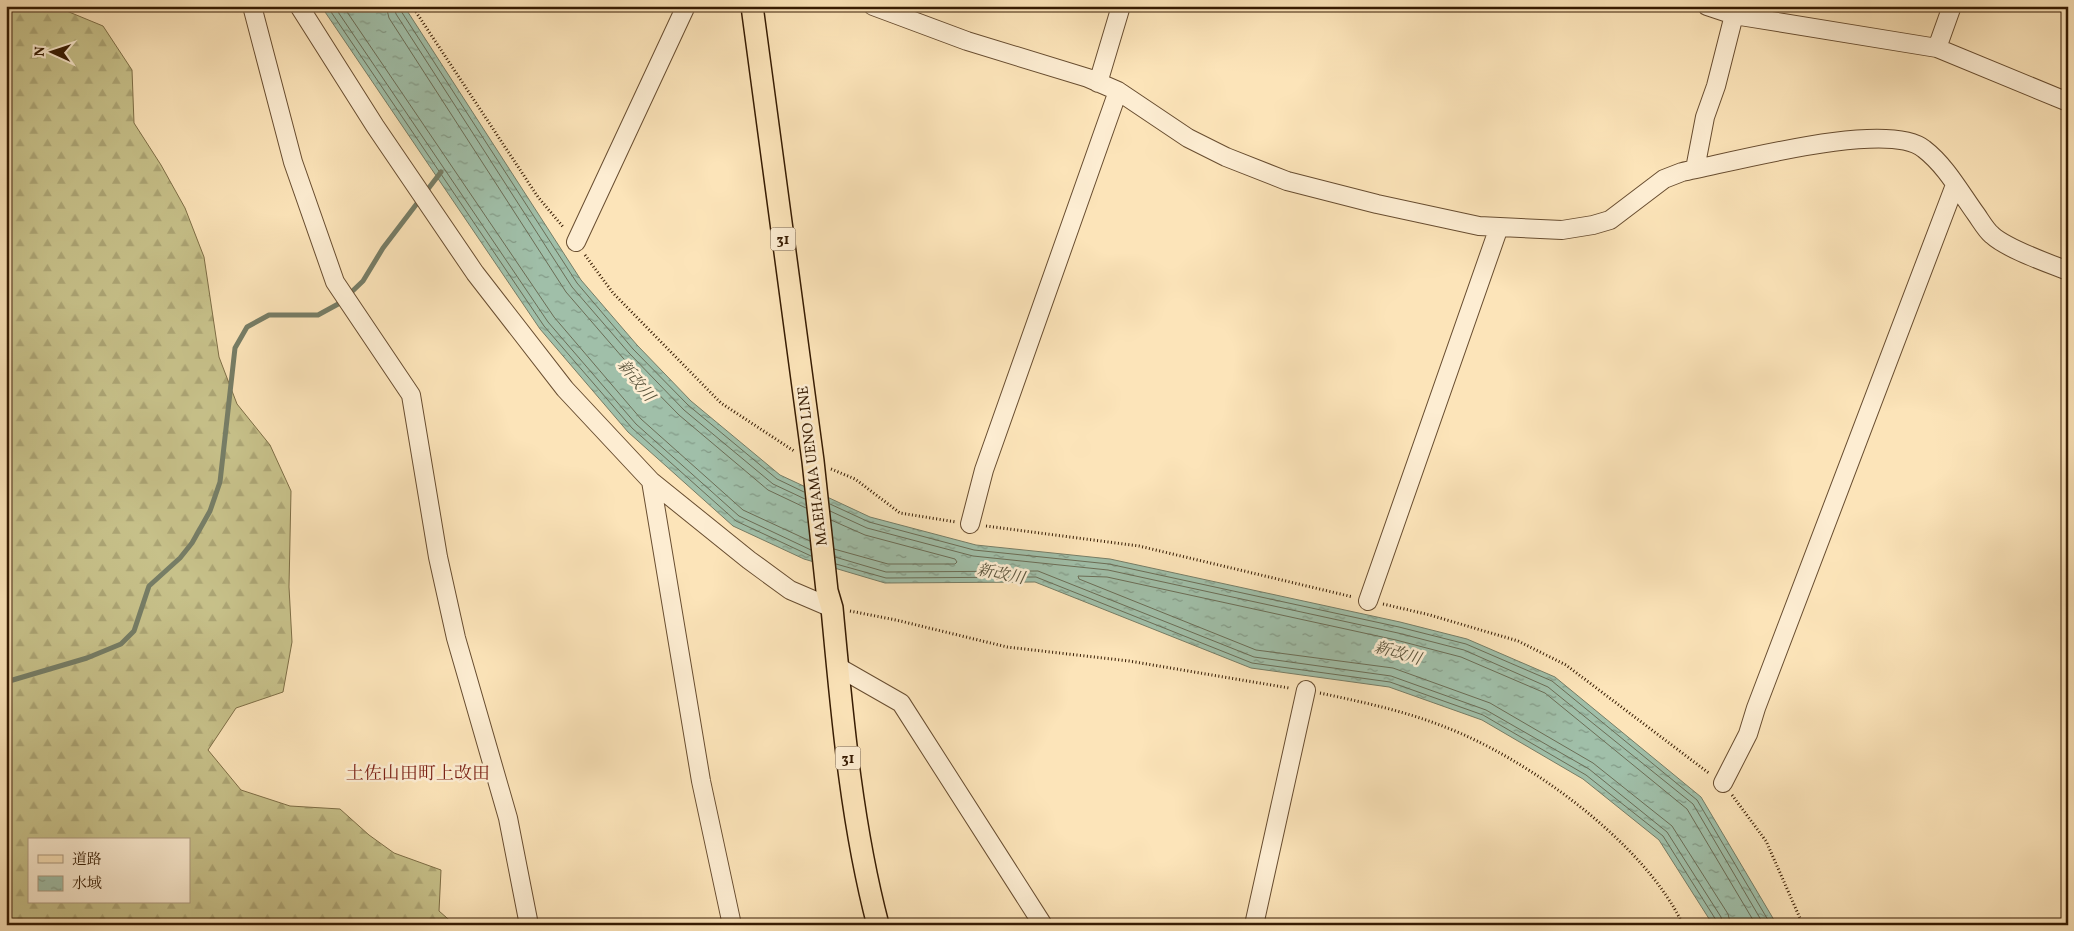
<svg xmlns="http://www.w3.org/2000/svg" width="2074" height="931" font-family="Vollkorn,'Noto Serif JP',serif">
<defs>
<pattern id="forest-firs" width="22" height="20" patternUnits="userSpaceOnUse" patternTransform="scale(1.25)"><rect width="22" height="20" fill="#c7c18a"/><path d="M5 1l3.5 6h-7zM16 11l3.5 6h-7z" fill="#aca575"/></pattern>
<pattern id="water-ripples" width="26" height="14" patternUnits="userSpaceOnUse" patternTransform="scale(1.25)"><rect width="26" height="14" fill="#a0bfa9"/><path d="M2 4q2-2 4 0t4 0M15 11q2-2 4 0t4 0" fill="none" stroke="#839a87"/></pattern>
</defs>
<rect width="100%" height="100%" fill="#fce4b9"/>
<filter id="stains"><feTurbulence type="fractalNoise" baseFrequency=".004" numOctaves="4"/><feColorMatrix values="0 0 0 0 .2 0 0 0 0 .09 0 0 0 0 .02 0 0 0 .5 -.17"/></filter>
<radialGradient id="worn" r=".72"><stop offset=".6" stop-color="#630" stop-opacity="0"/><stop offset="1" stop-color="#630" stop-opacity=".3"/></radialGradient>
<path fill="url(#forest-firs)" stroke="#7e6e46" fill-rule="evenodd" d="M6 6H23L26 8 57 7 103 26 132 70 134 123 161 165 185 208 204 257 219 357 237 404 270 445 291 491 289 587 292 642 283 692 236 708 208 750 241 790 290 806 340 809 369 835 394 853 441 870 439 911 455 925H6ZM29 840H189V902H29Z"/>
<path fill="url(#water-ripples)" stroke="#767d66" d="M321 6H404L581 280 637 345 691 401 780 475 870 517 976 545 1110 559 1400 622 1467 639 1555 677 1701 797 1777 925H1713L1659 840 1583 779 1482 720 1389 687 1251 668 1035 582 885 583 804 559 733 526 628 432 540 329Z"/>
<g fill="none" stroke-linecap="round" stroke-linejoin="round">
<path stroke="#6b6d56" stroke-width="1" d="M327 6 544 326 632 428 736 521 811 556
M334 6 548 322 636 424 739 516 811 550
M343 6 554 317 641 419 743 510 810 541
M386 6 389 18 566 292 623 358 679 415 768 490 806 508
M394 6 396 14 572 287 629 353 684 410 773 484 805 499
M400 6 401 11 577 283 633 349 688 405 777 479 804 492
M830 504 869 522 974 550 1109 564 1399 627 1466 644 1552 681 1697 800 1771 925
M830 511 867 528 973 556 1108 570 1398 633 1464 650 1548 687 1693 804 1764 925
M831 520 865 535 955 559 957 562 955 564H888L834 549
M835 557 886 572 1038 571 1254 657 1391 676 1486 710 1589 769 1667 832 1721 917 1723 925
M836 564 886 578 1036 577 1252 663 1390 682 1483 715 1586 775 1663 836 1716 920 1717 925
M1731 925 1728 914 1672 826 1593 763 1490 703 1393 668 1256 650 1079 579 1078 576 1107 577 1396 640 1461 657 1545 693 1687 809 1756 925"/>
<path stroke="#767d66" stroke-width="5" d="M6 682 87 658 121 644 134 631 149 586 180 558 192 543 210 511 220 482 235 348 247 327 269 315H318L340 303 363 281 383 248 441 172"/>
<g stroke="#684d30" stroke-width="20">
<path id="minor" d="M252 6 293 162 335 282 411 395 438 557 456 638 508 818 529 925
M299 6 375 126 475 273 565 389 651 481 749 560 790 590 832 608
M873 6 967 41 1088 78 1118 91 1188 138 1226 157 1287 181 1377 204 1479 226 1562 230 1593 225 1610 220 1664 179 1682 172C1730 163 1887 119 1924 149 1946 166 1960 192 1976 214 1981 221 1986 230 1992 235 2007 249 2048 263 2068 271
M1707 6 1734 15
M1937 48 2068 102
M1098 83 1121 6
M1695 169 1705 117 1716 86 1734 15 1937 48 1952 6
M576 242 686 6
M651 481 701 781 732 925
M970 524 984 470 1118 91
M1368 601 1499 227
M838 667 901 703 1043 925
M1723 783 1748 734 1756 708 1955 185
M1254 925 1306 690"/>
</g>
<g stroke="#361b02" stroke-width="24">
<path id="major" d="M752 6 813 461 827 591 832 608C842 714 851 822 878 925"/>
</g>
<path stroke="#361b02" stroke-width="3" stroke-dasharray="1 2.5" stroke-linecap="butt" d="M412 6 538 197 564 228
M585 255 613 293 721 403 794 451
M831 469 855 479 900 513 956 522
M986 526 1139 546 1353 597
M1383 604 1430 615 1518 641 1566 665 1710 774
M850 611 896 620 1007 647 1129 661 1289 688
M1320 693C1362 702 1405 711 1445 727 1527 758 1646 844 1683 925
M1732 795 1766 841 1803 925"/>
<use href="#minor" stroke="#fdedd2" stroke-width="18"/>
<use href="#major" stroke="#fce4b9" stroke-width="21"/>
</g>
<g text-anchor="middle" stroke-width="5" stroke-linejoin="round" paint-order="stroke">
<g fill="#fdedd2" stroke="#725a40" stroke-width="1">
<rect x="770.5" y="227.5" width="25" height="23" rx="4"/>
<rect x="835.5" y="746.5" width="25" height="23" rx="4"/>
</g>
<g font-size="14" font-weight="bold" fill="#361b02">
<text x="783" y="244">31</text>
<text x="848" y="763">31</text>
</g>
<g font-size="15" fill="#361b02" stroke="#fdedd2">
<text transform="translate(812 466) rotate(-97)" y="5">MAEHAMA UENO LINE</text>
</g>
<g font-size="16" font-style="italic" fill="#5b543c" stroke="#fdedd2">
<text transform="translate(637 380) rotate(51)" y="6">新改川</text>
<text transform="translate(1001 573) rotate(11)" y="6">新改川</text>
<text transform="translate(1398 652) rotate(16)" y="6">新改川</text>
</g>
<g font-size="18" fill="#7a1f14" stroke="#fdedd2">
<text x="418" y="779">土佐山田町上改田</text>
</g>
</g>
<rect width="2074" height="931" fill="none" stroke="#fce4b9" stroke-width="25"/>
<rect x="8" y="8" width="2059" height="916" fill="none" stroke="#361b02" stroke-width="2.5"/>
<rect x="12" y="12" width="2049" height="906" fill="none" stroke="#361b02"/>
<rect x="28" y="838" width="162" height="65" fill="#fdedd2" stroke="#ad997f"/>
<rect x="38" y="855" width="25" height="8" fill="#fce4b9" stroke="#ad997f"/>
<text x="72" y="864" font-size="15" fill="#361b02">道路</text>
<rect x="38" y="876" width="25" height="15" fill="url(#water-ripples)" stroke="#ad997f"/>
<text x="72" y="888" font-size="15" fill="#361b02">水域</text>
<g transform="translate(52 52) rotate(273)" stroke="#fdedd2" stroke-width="4" paint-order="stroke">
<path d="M0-4L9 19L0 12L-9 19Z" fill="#361b02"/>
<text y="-8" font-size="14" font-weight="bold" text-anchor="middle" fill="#361b02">N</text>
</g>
<rect width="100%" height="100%" filter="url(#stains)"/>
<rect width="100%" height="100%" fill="url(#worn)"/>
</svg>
